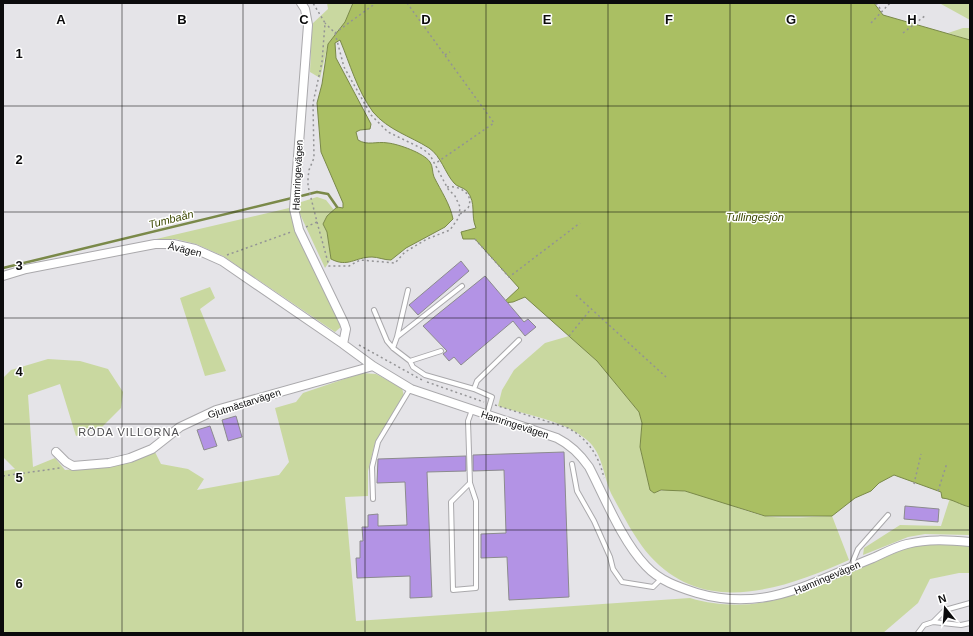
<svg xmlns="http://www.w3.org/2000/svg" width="973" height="636" font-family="Helvetica,sans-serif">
<rect width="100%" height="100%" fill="#e5e4e8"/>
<path fill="#c9d8a0" d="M327 3H353L345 22 328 44 320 78 310 72 312 24 328 9Z
M941 3H970V20L941 4Z
M963 28H970V40L948 33Z
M317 197 326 200 334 210 327 216 323 224 327 232 331 259 325 268 299 212 298 203Z
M289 208 296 233 342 326 335 332 223 256 196 244 176 239 152 240Z
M210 287 215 298 200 309 226 371 205 376 180 298Z
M569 336 597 361 639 412 642 423 640 447 650 490 654 493C684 481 733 509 764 516 782 519 813 517 832 516L849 560C785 588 706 618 650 556 635 539 624 517 613 497 603 479 604 454 587 440 564 420 527 415 498 406L502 390 514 370 545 343Z
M48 359 80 361 108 369 123 392 121 408 102 427 76 436 60 384 28 395 33 467 55 458 65 470C99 467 123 465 155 452L161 464 188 469 204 479 197 490 279 475 289 462 275 408 296 402 303 393 362 373 376 374 402 388 404 396 375 443 368 471V496L345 497 356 621 690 598C758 618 810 589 870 564 888 556 905 547 925 544 940 542 955 544 970 546V573H959L930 579 918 603 883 633H3V471L15 469 3 457V378L11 370Z
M950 498 962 505 970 507V535L925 534 908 537 863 555 864 548 900 525 941 526Z"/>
<path fill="#aabf63" stroke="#7a8949" d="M353 3H874L883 15 970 40V507C960 505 953 499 942 498L941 492 894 475 879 483 871 491 855 498 832 516H765L685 491 661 490 654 493 650 490 640 447 642 423 639 412 597 361 525 297 513 302 503 303 519 288 475 239H463L461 232 476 228C470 214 477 204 467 191 463 187 457 187 454 183 445 173 441 156 429 148 410 136 388 130 373 112 357 90 350 64 340 40L335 43 336 58 371 124 370 129 360 130 356 132 358 140C368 146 376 141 388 143 398 144 424 153 430 162 433 166 432 172 434 177 441 191 450 204 453 219L445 227 406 248 391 260C384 260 378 257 372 257 355 257 348 268 331 259L327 232 323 224 327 216 337 207 343 208V203L321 152 317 103 322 84 328 44 345 22Z"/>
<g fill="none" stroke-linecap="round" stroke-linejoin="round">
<path stroke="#7a8949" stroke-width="2.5" d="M297 197 317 192 328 194 337 207
M3 268 292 198"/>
</g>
<path fill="#b393e5" stroke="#8c8b8e" d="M461 261 469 271 418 315 409 305Z
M485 276 524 322 528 319 536 327 525 336 513 321 461 365 454 357 449 361 443 354 447 351 423 326Z
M236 416 242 437 228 441 222 420Z
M210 426 217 446 204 450 197 430Z
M564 452 569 597 509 600 507 557 481 558V534L506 533 504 470 473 471V455Z
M466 456V471L427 472 432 597 410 598V576L357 578 356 558H360V541H363L362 527H368V515L378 514V526L407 525 405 482 377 483 378 459Z
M905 506 939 509 938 522 904 519Z"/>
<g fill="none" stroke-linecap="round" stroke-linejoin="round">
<g stroke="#aaa9ac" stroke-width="6">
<path id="lane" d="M374 310 387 341 393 348 410 361 413 367 425 375 474 389 492 397 487 414
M397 337 408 290
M393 348 397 337 462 286
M410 361 441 351
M474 389 477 381 519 340
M572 464 577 491 594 521 610 557 613 569 622 582 653 587 661 579
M470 483 451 502 453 590 476 588V501L470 483 468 421 472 410
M373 499 372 467 378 442 410 389
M851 566 858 549 888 515
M933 622 961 625 970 623
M918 633 924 625 933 622 945 610 970 603"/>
</g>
<g stroke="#aaa9ac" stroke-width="10">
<path id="street" d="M301 3 305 9 308 25 294 209 299 230 344 323 346 329 343 344 373 366 411 389 557 438C571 445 580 454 589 467 605 498 622 541 646 566 660 581 678 587 697 593 765 613 812 582 873 558 884 553 895 547 907 544 928 539 948 540 970 542
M3 276 26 269 155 244H173L195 249 222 261 343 344
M56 452 66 462 73 466 109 463 130 458 152 449 180 427 216 410 373 366"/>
</g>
<path stroke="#939395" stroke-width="1.5" stroke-dasharray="2 3" stroke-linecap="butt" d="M407 3 494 123 436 163
M876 3 882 11
M871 23 890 3
M335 33 376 3
M903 33 926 15
M445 55 450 52
M447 187C459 185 475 194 468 208L459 215
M317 222 329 266H349L360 260 395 263 405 252 427 239 450 230 459 217 460 207 455 196 448 189 430 155 423 149 388 132 371 115 344 67 335 33 325 23
M306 227 317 222 308 186V178L309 170 314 158 313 103 322 62 325 23 313 3
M475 239 509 277 580 223
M227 255 291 232
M576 295 666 377
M569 336 591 309
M359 345 422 380
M427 382 484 402
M495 405 568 428C588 439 599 456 604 478
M3 476 60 468
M914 484 921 454
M938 491 947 463"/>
<use href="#lane" stroke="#fff" stroke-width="4"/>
<use href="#street" stroke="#fff" stroke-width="8"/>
</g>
<path fill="none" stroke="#0b0b0c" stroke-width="1" stroke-opacity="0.55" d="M122 3V633M243 3V633M365 3V633M486 3V633M608 3V633M730 3V633M851 3V633M3 106H970M3 212H970M3 318H970M3 424H970M3 530H970"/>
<g text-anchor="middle" stroke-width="3" stroke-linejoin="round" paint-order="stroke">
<g font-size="10" fill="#0b0b0c" stroke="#fff">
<text transform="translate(297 175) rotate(-87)" y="4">Hamringevägen</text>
<text transform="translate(185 249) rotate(13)" y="4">Åvägen</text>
<text transform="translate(244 403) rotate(-18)" y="4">Gjutmästarvägen</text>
<text transform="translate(515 424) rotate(18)" y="4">Hamringevägen</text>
<text transform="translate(827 577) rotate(-23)" y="4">Hamringevägen</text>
</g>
<g font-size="11" font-style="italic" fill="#3c4800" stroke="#fff">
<text x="755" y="221">Tullingesjön</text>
<text transform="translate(171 219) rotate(-14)" y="4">Tumbaån</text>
</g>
<g font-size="11" letter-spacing="1" fill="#4f4e51" stroke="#fff">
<text x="129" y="436">RÖDA VILLORNA</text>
</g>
</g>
<g font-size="13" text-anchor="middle" font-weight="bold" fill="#0b0b0c" stroke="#fff" stroke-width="3" stroke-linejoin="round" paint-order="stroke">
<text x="61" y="24">A</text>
<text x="182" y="24">B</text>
<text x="304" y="24">C</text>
<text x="426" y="24">D</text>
<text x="547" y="24">E</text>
<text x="669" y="24">F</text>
<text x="791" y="24">G</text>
<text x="912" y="24">H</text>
<text x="19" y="58">1</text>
<text x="19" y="164">2</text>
<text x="19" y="270">3</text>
<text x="19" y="376">4</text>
<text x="19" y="482">5</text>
<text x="19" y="588">6</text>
</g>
<rect width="973" height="636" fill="none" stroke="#0b0b0c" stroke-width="8"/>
<g transform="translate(945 608) rotate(343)" stroke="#ffffff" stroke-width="3" paint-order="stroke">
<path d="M0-3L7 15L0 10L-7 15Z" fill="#0b0b0c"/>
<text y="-6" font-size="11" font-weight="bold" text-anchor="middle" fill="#0b0b0c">N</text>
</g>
</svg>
